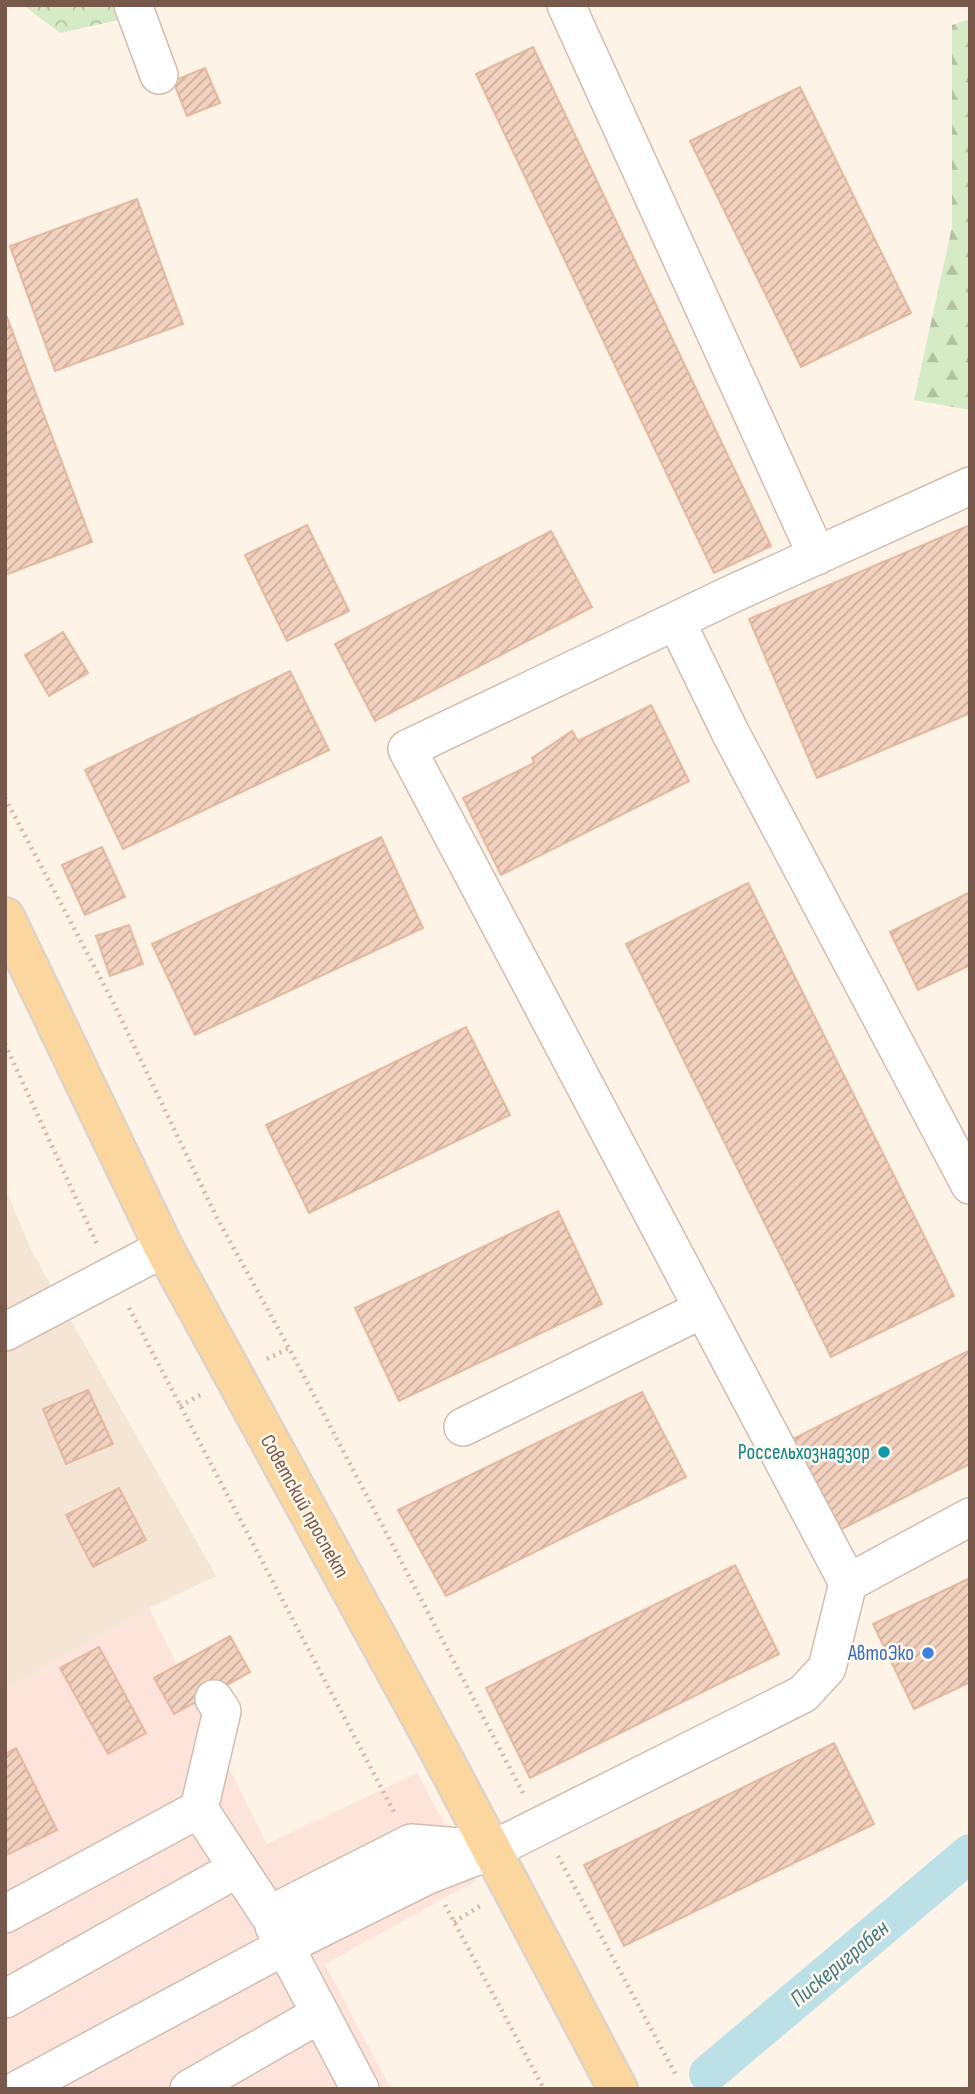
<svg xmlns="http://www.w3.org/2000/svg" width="975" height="2094" font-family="'Sofia Sans Condensed',sans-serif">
<defs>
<pattern id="forest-firs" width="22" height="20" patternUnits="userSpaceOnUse" patternTransform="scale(1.75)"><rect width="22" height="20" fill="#d5ebc5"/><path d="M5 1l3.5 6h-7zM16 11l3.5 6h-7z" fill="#b2c1a2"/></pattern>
<pattern id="park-crowns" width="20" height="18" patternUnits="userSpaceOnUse" patternTransform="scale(1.75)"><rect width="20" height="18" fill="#d5ebc5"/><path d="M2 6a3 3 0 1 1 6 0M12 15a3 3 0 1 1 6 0" fill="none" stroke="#b2c1a2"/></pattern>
<pattern id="building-hatch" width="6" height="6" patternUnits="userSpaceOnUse" patternTransform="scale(1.75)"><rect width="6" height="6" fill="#f2d1be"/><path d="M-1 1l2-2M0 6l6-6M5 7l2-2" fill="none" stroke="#c9ad9c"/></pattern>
</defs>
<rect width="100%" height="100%" fill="#fdf3e7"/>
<path fill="#f4e5d5" d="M5 1188 31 1250 216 1576 149 1608 5 1690Z"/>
<path fill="#fde4da" d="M149 1608 267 1844 417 1773 476 1881 325 1964 391 2089H5V1690Z"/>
<path fill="url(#forest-firs)" d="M970 19V410L914 400 952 227V25Z"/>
<path fill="url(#park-crowns)" d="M23 5H127L132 17 60 33Z"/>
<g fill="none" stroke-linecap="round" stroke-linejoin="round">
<path stroke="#bbe1e7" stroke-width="38" d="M708 2074 970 1853"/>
</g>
<path fill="url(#building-hatch)" stroke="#e5b79e" stroke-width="2" d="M533 47 771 546 714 573 476 74Z
M205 68 220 103 187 116 173 81Z
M800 87 911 313 801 367 690 141Z
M137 199 183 324 55 371 10 246Z
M5 312 92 542 5 575Z
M307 525 349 611 287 641 245 555Z
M970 525V713L817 778 749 619Z
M551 531 592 607 375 721 335 644Z
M63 632 88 673 49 696 25 655Z
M290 671 329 750 123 849 85 770Z
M651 705 689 781 501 875 463 798 534 763 532 758 572 731 578 741Z
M381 837 423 928 195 1035 152 944Z
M102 847 125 897 85 915 62 865Z
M748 883 954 1296 831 1357 626 944Z
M970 892V965L918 990 890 932Z
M129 925 143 964 110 976 96 936Z
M466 1027 510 1115 309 1213 266 1125Z
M558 1211 602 1304 399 1401 355 1308Z
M970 1350V1464L838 1531 791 1440Z
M88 1390 113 1444 66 1464 43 1409Z
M642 1392 686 1477 446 1596 398 1510Z
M119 1488 146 1540 93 1567 66 1515Z
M735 1565 779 1654 530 1778 486 1688Z
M970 1578V1682L914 1709 873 1624Z
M230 1636 250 1672 174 1714 154 1678Z
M99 1647 146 1733 108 1754 60 1668Z
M834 1743 874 1824 624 1946 584 1865Z
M16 1748 57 1830 5 1856V1754Z"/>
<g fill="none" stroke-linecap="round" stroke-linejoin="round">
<g stroke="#d1bdaf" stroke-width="40">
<path id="minor" d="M133 5 159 75
M566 5 817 556
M676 621 730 732 970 1185
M5 1332 164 1248
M463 1427 703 1309
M848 1583 407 749 732 594 970 486
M199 1809 222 1711 214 1699
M5 1914 199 1809 269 1915 411 1843 484 1849
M274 1926 360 2089
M5 1999 238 1868
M19 2089 283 1947 428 1875 492 1850 803 1694 827 1668 848 1583 970 1517
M189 2089 320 2014"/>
</g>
<g stroke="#d9d1cd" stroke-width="42">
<path id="major" d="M5 917 164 1248 441 1754 618 2089"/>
</g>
<path stroke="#d8b5a1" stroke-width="4.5" stroke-dasharray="2 5" stroke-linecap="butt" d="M5 798 112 1000 216 1216 289 1348 523 1793
M5 1044 97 1244
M129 1308 394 1812
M267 1359 289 1348
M180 1406 204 1393
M558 1856 677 2077
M445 1905 544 2089
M454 1922 480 1906"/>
<use href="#minor" stroke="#fff" stroke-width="37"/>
<use href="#major" stroke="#fbd69f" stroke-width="38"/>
</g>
<circle fill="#0f9aa8" stroke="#fff8ed" stroke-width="2.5" cx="884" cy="1452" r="7"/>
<circle fill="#3f7fe0" stroke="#fff8ed" stroke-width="2.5" cx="928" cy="1653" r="7"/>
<g text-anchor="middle" stroke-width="5" stroke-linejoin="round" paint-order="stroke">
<g font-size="21" fill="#0d838f" stroke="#fff8ed" text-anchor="end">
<text x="870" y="1459">Россельхознадзор</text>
</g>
<g font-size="21" fill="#77594b" stroke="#fff8ed">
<text transform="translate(305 1506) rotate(61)" y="7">Советский проспект</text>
</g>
<g font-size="21" fill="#366cbe" stroke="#fff8ed" text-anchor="end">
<text x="914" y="1660">АвтоЭко</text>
</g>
<g font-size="23" font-style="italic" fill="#417a83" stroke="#fff8ed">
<text transform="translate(839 1963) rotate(-40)" y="8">Пискериграбен</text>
</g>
</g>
<rect width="975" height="2094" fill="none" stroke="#77594b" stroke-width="14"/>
</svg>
